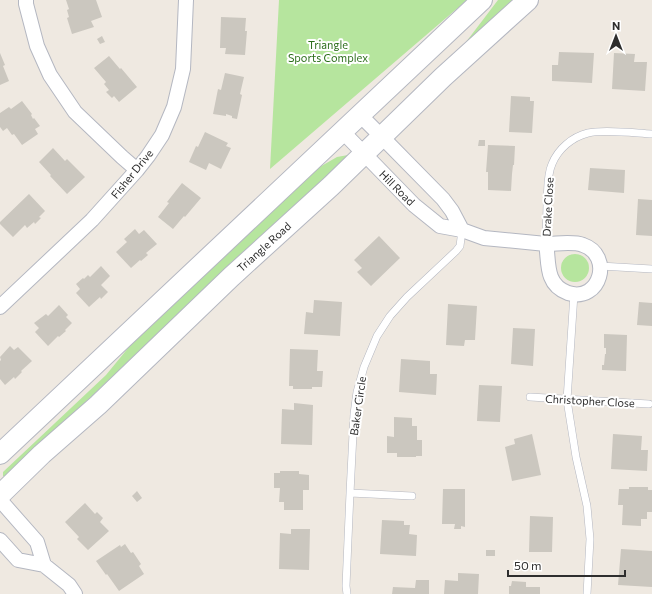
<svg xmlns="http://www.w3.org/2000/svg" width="652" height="594" font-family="Commissioner,sans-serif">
<rect width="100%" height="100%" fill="#efe9e1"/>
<path fill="#b6e59e" d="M279 0H467L270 169Z
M498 0H516L388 120 386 118 466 42Z
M348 155 349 157 138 352 8 476 5 477 3 476V472L106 375 147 325 311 172 337 157Z
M561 268a14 14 0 1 1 28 0a14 14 0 1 1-28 0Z"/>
<path fill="#cbc7bf" d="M66 0H96L102 17 91 21 94 27 72 34 67 18 69 17 67 10 69 9Z
M221 17 246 18 245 31H247L245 55 225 54 226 48H220Z
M102 36 105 42 100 44 97 39Z
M559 52 594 53 592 83 552 81V65H558Z
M0 53 5 65 3 66 9 81 0 85Z
M614 53 635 54 634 62H647L645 91 612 89Z
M109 56 120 69 121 68 137 87 119 102 114 96 112 98 106 92 109 90 104 84 106 82 94 68Z
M225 73 244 77 240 94 242 95 237 119 232 118V116L226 114V116L213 114 218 89 221 90Z
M511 96 530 97V101H534L532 133 509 132Z
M22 101 32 114 31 115 33 119 34 118 40 126 35 129 38 134 22 145 14 134 12 135 7 128 3 131 0 127V113L9 107 11 109Z
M205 132 228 143 226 146 231 148 221 169 209 163 206 170 189 162 196 146 198 147Z
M479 140H485V146H478Z
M488 145 515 146 514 165H513L512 174 511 191 488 190V172H486Z
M53 148 65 161 67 159 85 177 67 194 50 176 51 175 39 162Z
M590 168 625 170 624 193 588 190Z
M182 183 201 198 185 217 184 216 173 229 158 217 169 203 167 202Z
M29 194 45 211 39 217 41 218 35 224 34 222 27 228 25 225 13 237 0 224V222Z
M638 199 652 200V236L636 235Z
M135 229 139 234 144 230 157 244 146 253 148 255 141 261 140 260 131 268 116 252 127 242 124 239Z
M379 236 400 258 371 286 357 272 362 268 354 260Z
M101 266 110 276 101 285 108 292 101 299 100 297 89 307 76 293 80 289 76 284 83 278 84 279 88 275 90 277Z
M314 300 342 302 340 336 304 334 306 312 313 313Z
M639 302 652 303V326L637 325Z
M448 304 477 306 475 340H465L464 346 446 345Z
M59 305 68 315 66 317 72 323 65 330 66 331 59 337 58 336 48 346 35 332 39 328 34 323 46 314 48 316Z
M513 328 535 329 533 366 511 364Z
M604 334 627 335 626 371 602 370V365H604L605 354H606V348H604Z
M10 346 14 350 18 347 32 361 21 371 22 372 15 379 14 377 5 385 0 379V361L1 360 0 357Z
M290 349 318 350 317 371H323L322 387H312V389H293V386H289Z
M401 359 430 361V374H437L436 395 399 392Z
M479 385 502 386 500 422 477 421Z
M294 403 313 405 312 445 281 444 282 409 294 410Z
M394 417 412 418V426H417V440H422V456H416V457H397V453H387V436L394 437Z
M532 434 541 475 512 481 505 447 515 444 514 439Z
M613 434 642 436 641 450H648L647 471 611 469Z
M280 471H299V474L309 475V490H303V510H284V502H279L280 488H274V473H280Z
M629 487H648V490H652V512H647V519H641V526L622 525 623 505H618L619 489H629Z
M443 489H465V527L461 526V529H454L455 524H442Z
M137 491 142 498 137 502 132 496Z
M85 503 95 514 97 512 103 518 100 522 109 531 88 550 77 539 79 537 65 522Z
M530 516 553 517 552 552H529Z
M382 520 404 521V525H410L409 534 417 535 416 556 380 554Z
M291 529H310L309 570 279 569 280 533 291 534Z
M125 544 131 553 133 552 141 564 139 566 144 574 119 591 107 574 106 575 96 561 120 545 121 547Z
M621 549 652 551V587L618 585Z
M486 550H495V556H486Z
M458 573 479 574 478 594H444L445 580 458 581Z
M416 580H429V594H392L393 587 415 588Z
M512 581 526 582V587H540V594H509V586H511Z"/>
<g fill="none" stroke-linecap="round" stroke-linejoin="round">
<g stroke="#b4b7c1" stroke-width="8">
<path id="lane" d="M546 244C546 229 547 215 547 201 548 189 547 175 552 164 558 149 572 137 588 133 604 129 634 133 652 134
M600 266 652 269
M574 294 567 400 576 457 587 506 590 539 587 594
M530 397 649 404
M350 493 412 496
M347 594 346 586 350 493 354 414 357 392 364 367 377 336 390 316 407 297 456 251 460 246 462 230"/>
</g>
<g stroke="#b4b7c1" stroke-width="16">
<path id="street" d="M26 0V4L37 46 50 75 75 112 122 157 137 170
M360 115 382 137 443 199 452 211 462 230
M342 131 414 205 440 226 462 230 484 238 546 244C548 254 547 267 551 277 554 285 560 290 568 293 601 303 613 255 583 245 573 241 557 244 546 244
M0 307 92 220 137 170 148 156 162 135 174 107 183 69 186 0
M0 500 37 542 44 565
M0 540 18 560 44 565 69 585 75 594"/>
</g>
<g stroke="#b4b7c1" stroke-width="22">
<path id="secondary" d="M0 454 482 0
M0 495 42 454 98 405 231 277 331 186 443 77 528 0"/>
</g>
<use href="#lane" stroke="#fff" stroke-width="7"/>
<use href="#street" stroke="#fff" stroke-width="14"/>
<use href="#secondary" stroke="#fff" stroke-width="20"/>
</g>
<g text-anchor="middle" stroke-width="4" stroke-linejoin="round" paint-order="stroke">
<g font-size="11" fill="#2c6e1b" stroke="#fff">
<text x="328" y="49">Triangle<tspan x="328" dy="13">Sports Complex</tspan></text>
</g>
<g font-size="11" fill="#2e2e2e" stroke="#fff">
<text transform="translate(132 174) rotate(-51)" y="4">Fisher Drive</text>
<text transform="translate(397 188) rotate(45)" y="4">Hill Road</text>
<text transform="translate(548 207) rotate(-87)" y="4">Drake Close</text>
<text transform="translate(264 247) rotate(-42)" y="4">Triangle Road</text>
<text transform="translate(590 401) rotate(3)" y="4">Christopher Close</text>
<text transform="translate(358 406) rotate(-82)" y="4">Baker Circle</text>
</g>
</g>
<g transform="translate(616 36)" stroke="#ffffff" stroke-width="3" paint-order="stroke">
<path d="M0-3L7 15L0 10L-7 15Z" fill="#2e2e2e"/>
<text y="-6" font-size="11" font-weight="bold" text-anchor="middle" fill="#2e2e2e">N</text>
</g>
<path d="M508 570v6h117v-6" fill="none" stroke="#2e2e2e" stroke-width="2"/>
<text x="514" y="570" font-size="12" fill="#2e2e2e" stroke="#ffffff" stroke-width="3" paint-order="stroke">50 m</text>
</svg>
